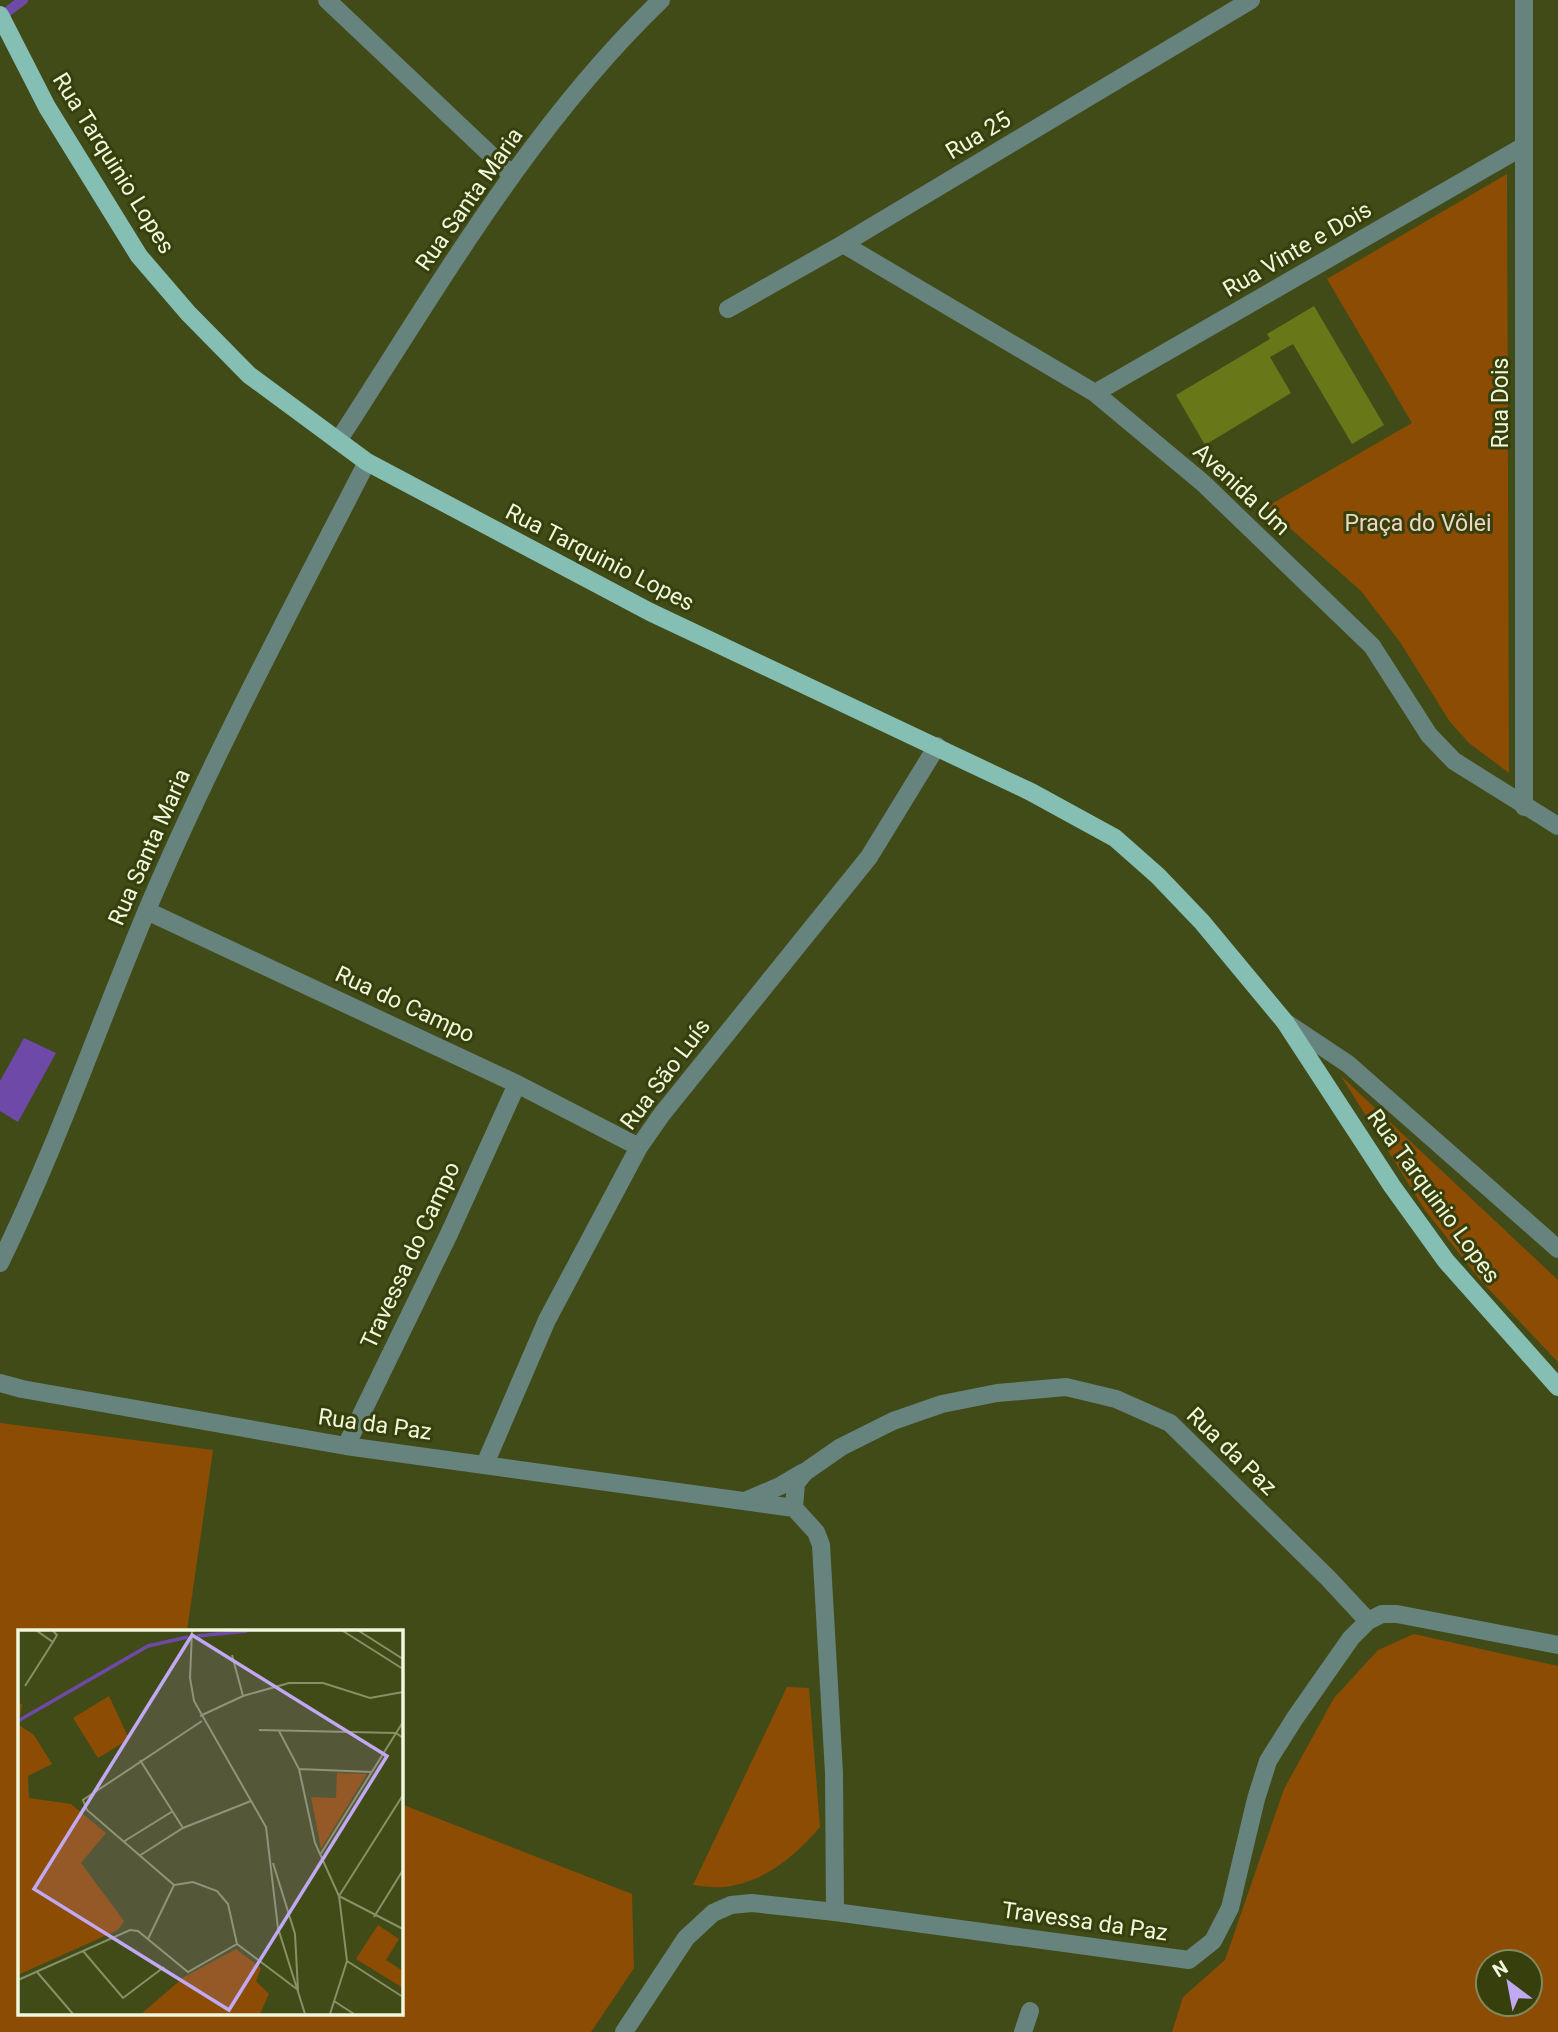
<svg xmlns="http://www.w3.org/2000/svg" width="1558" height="2032" font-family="Roboto,sans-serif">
<rect width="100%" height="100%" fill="#414b18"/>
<path fill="#8c4c03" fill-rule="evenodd" d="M1507 174 1509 773 1469 743 1450 722 1400 642 1361 591 1266 507 1412 423 1327 279Z
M1341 1076 1558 1280V1362L1481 1281 1425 1210Z
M0 1423 213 1450 187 1631H19V2013H401V1804L632 1894 634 1968 591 2032H0Z
M1414 1634 1558 1666V2032H1172L1183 1997 1225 1960 1284 1789 1334 1698 1378 1650ZM1488 1962H1530V2004H1488Z
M787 1687 809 1688 820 1827C794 1857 766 1881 725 1887 715 1888 703 1886 693 1885Z"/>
<path fill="#6e49a8" d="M24 1038 56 1053 18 1122 0 1111V1081Z"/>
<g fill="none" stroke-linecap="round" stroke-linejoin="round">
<path stroke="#6e49a8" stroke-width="10" d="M0 17 23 0"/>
</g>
<path fill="#687818" d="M1314 306 1384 425 1352 444 1293 344 1270 357 1291 393 1205 445 1176 395 1270 339 1267 334Z"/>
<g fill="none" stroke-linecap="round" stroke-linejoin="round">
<path stroke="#67837d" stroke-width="18" d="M327 0 511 174
M843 244 1095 393 1203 483 1372 646 1429 735 1454 761 1558 826
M728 309 843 244 1251 0
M1095 393 1524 146
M338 441C437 289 529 127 661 0
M1524 807V0
M147 911 517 1084 639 1147
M1285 1022 1348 1064 1558 1249
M0 1263C56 1148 98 1027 147 910 212 757 291 610 367 462
M0 1383 22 1389 346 1446 794 1508
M346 1446 449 1234 517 1084
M485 1464 547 1320 639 1147 662 1114 869 857 937 746
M745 1501 780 1486 802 1473
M794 1508 796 1483 805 1472 841 1447 893 1421 942 1404 997 1393 1066 1387 1116 1399 1170 1423 1328 1578 1368 1621
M794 1508 816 1532 821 1545 834 1773 835 1912
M624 2032 686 1938 713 1913 731 1905 752 1903 835 1912 1189 1960 1213 1941 1230 1908 1256 1799 1268 1761 1295 1718 1351 1638 1368 1621 1382 1614H1397L1558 1645
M1023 2032 1030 2011"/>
<path stroke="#85beb2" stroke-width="18" d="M0 15 47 107 139 256 188 313 249 375 367 462 650 612 1031 792 1115 838 1158 876 1202 922 1285 1022 1392 1186 1446 1261 1558 1387"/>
</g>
<g text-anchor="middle" stroke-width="6" stroke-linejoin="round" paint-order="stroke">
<g font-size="23" fill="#f0f7dc" stroke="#37400c">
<text transform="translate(978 135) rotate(-31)" y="8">Rua 25</text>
<text transform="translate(114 163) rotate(58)" y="8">Rua Tarquinio Lopes</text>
<text transform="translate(469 199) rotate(-55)" y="8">Rua Santa Maria</text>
<text transform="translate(1297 249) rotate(-30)" y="8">Rua Vinte e Dois</text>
<text transform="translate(1500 403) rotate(-90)" y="8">Rua Dois</text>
<text transform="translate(1242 489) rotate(43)" y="8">Avenida Um</text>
<text transform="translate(600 557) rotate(27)" y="8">Rua Tarquinio Lopes</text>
<text transform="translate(149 847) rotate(-66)" y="8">Rua Santa Maria</text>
<text transform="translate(405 1004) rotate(25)" y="8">Rua do Campo</text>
<text transform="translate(665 1074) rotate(-53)" y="8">Rua São Luís</text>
<text transform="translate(1434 1196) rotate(54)" y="8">Rua Tarquinio Lopes</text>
<text transform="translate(410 1255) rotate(-65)" y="8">Travessa do Campo</text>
<text transform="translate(375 1424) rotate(8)" y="8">Rua da Paz</text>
<text transform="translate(1232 1451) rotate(44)" y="8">Rua da Paz</text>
<text transform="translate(1085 1921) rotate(8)" y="8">Travessa da Paz</text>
</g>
<g font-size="23" fill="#eed6c4" stroke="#37400c">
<text x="1418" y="531">Praça do Vôlei</text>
</g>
</g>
<g transform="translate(18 1630)">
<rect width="385" height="385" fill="#414b18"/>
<path d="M91 66 111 109 80 128 55 88ZM0 73 4 74 1 95 16 105 34 134 10 146 11 168 53 174 88 203 63 233 106 291 100 300 0 345ZM319 143 349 144 303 219 293 167 318 168ZM360 295 381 309 368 330 385 341V358L338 329ZM218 319 243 338 238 351 251 364 242 384H123L166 347Z" fill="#8c4c03"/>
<path fill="none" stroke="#6e49a8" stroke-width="3.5" d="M179 6 229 1M0 91 130 16 170 7"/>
<path fill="none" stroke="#879066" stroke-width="2" d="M19 1 35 12 39 5 35 1M174 1 172 48 176 71 248 197 260 298 287 384M325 1 385 39M341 1 385 29M214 25 225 66M7 56 35 12M182 86 225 66 271 53H305L352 68 385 62M241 100 378 103 385 108M261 101 281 139 297 213 321 266 329 331 312 384M122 130 165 198M281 139 354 142M385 165 321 266 385 299M105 212 155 181M302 225 385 92M121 226 165 198 233 171M156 255 175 252 199 261 210 274 219 314 280 360 277 304 255 233M156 255 69 180 65 170 184 91M356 287 385 240M130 309 156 255M65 321 105 368 146 337M329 331 385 367M19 342 55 384M0 350 112 300 120 301 170 342 219 314M316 371 336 384"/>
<path fill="#c1a8f3" fill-opacity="0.15" stroke="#c1a8f3" stroke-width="3.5" d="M174 5 369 126 211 380 16 259Z"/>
<rect width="385" height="385" fill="none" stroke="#f0f7dc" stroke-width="3.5"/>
</g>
<g transform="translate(1509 1983) rotate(328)"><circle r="33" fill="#37400c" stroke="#81895f" stroke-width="2"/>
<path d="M0-5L12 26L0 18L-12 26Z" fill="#c1a8f3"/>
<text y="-10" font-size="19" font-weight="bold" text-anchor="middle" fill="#f0f7dc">N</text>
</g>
</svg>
